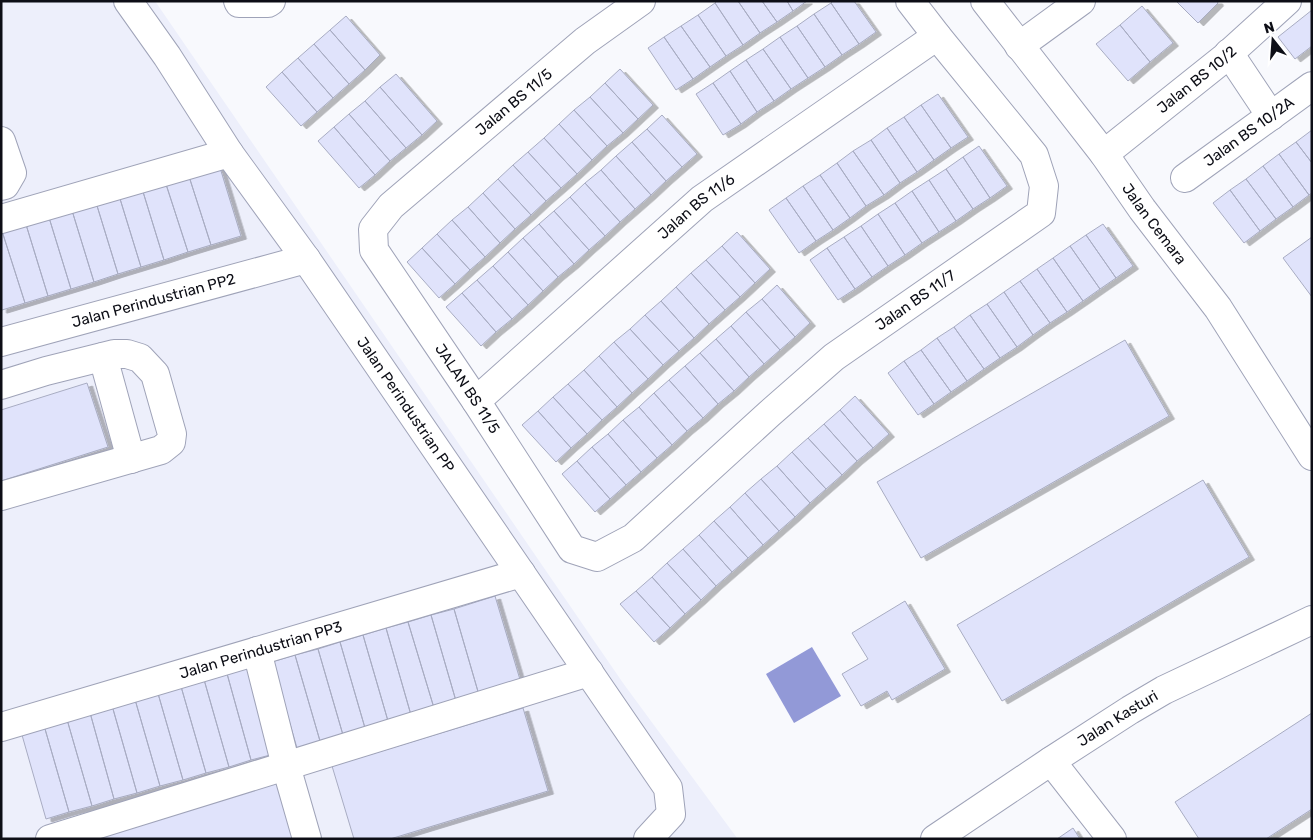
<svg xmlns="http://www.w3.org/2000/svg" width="1313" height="840" font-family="Rubik,sans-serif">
<defs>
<filter id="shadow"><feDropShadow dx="5.5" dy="3" stdDeviation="0" flood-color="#0004"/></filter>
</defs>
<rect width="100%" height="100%" fill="#f8f9fd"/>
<path fill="#edeffb" d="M1 1H155L623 683 737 838 1 839Z"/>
<path fill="#9299d7" d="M812 647 841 696 794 723 766 674Z"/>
<path fill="#e0e3fb" stroke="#a8acc2" filter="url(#shadow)" d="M717 1H738L760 33 743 45 715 3Z
M738 1H762L777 22 760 33Z
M762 1H787L793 11 777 22Z
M787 1H807L793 11Z
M833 1H854L876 32 859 44 831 3Z
M1176 1H1217L1218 3 1198 23Z
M715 3 743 45 726 56 698 15Z
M831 3 859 44 842 55 814 14Z
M1142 6 1173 43 1150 62 1120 25Z
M1312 10V46L1295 59 1278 37Z
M814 14 842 55 825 67 797 26Z
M698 15 726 56 710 67 681 26Z
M346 16 380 55 365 70 330 30Z
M1120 25 1150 62 1128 81 1096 44Z
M681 26 710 67 693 79 664 37Z
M797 26 825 67 808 78 780 37Z
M330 30 365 70 349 84 314 44Z
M664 37 693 79 676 90 648 48Z
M780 37 808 78 791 89 763 49Z
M314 44 349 84 333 98 298 58Z
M763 49 791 89 774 101 746 60Z
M298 58 333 98 317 112 282 72Z
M746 60 774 101 757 112 730 71Z
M620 69 653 105 638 119 605 83Z
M730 71 757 112 741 124 713 83Z
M282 72 317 112 301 126 266 87Z
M396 74 437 121 422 135 380 87Z
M605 83 638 119 623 133 590 97Z
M713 83 741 124 723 135 696 94Z
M380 87 422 135 406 148 365 101Z
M938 94 968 137 951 148 921 105Z
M590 97 623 133 607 146 574 110Z
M365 101 406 148 390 161 349 114Z
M921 105 951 148 934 160 904 117Z
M574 110 607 146 592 160 559 124Z
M349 114 390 161 375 175 334 127Z
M662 115 697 154 682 167 647 129Z
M904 117 934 160 917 172 887 128Z
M559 124 592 160 577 174 544 138Z
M334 127 375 175 359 188 318 141Z
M887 128 917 172 900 183 871 140Z
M647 129 682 167 666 181 632 142Z
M1312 130V163L1296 142Z
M544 138 577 174 561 188 528 152Z
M871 140 900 183 884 195 853 151Z
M632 142 666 181 651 195 616 156Z
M1296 142 1312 163V193L1309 195 1279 154Z
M979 146 1007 186 990 198 963 157Z
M853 151 884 195 866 206 837 163Z
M528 152 561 188 546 201 513 165Z
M1279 154 1309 195 1293 207 1263 166Z
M616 156 651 195 635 209 601 170Z
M963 157 990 198 973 209 946 169Z
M217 158 241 236 211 245 186 167Z
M837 163 866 206 850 218 820 175Z
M513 165 546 201 531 215 498 179Z
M1263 166 1293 207 1276 219 1246 179Z
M186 167 211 245 188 252 163 175Z
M946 169 973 209 956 221 929 180Z
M601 170 635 209 620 222 585 183Z
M163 175 188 252 164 260 140 182Z
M820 175 850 218 833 230 803 186Z
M498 179 531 215 515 229 483 193Z
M1246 179 1276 219 1260 231 1230 190Z
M929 180 956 221 939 232 912 191Z
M140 182 164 260 141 267 117 189Z
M585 183 620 222 605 236 570 197Z
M803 186 833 230 816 241 786 198Z
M117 189 141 267 118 274 94 196Z
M1230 190 1260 231 1244 243 1213 203Z
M912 191 939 232 922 243 895 203Z
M483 193 515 229 500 243 468 207Z
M94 196 118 274 94 282 70 204Z
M570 197 605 236 589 250 554 211Z
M786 198 816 241 799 253 769 210Z
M895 203 922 243 905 255 878 214Z
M70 204 94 282 71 289 47 211Z
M468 207 500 243 485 257 452 220Z
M47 211 71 289 48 296 24 218Z
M554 211 589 250 574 264 539 224Z
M878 214 905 255 888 266 861 226Z
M24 218 48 296 25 303 1 228Z
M452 220 485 257 470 270 437 234Z
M539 224 574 264 558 277 523 238Z
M1103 224 1133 266 1116 278 1086 235Z
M861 226 888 266 872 277 844 237Z
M1 228 25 303 2 310H1Z
M737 232 770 269 755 283 722 246Z
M437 234 470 270 455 284 422 248Z
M1086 235 1116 278 1100 289 1070 246Z
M844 237 872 277 855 289 827 248Z
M1312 237V297L1283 258Z
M523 238 558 277 543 291 508 252Z
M722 246 755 283 740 297 706 260Z
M1070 246 1100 289 1083 301 1053 258Z
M422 248 455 284 439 298 407 262Z
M827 248 855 289 838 300 810 260Z
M508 252 543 291 528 305 493 266Z
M1053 258 1083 301 1067 312 1037 269Z
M706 260 740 297 725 310 691 273Z
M493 266 528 305 512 319 477 280Z
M1037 269 1067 312 1050 323 1020 281Z
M691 273 725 310 709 324 676 287Z
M477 280 512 319 496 332 462 293Z
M1020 281 1050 323 1033 335 1004 292Z
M777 285 810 323 795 337 762 299Z
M676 287 709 324 694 338 661 301Z
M1004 292 1033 335 1017 347 987 304Z
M462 293 496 332 481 346 446 307Z
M762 299 795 337 780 350 746 312Z
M661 301 694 338 679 351 645 315Z
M987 304 1017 347 1000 358 970 315Z
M746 312 780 350 764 364 731 326Z
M645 315 679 351 663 365 630 329Z
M970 315 1000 358 984 369 954 327Z
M731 326 764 364 749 377 716 339Z
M954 327 984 369 967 381 937 338Z
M630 329 663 365 648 379 614 342Z
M937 338 967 381 951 392 921 350Z
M716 339 749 377 734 391 700 353Z
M1125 340 1169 416 921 558 877 482Z
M614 342 648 379 632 393 599 356Z
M921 350 951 392 934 404 904 361Z
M700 353 734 391 718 404 685 366Z
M599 356 632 393 617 407 584 370Z
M904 361 934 404 918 415 888 373Z
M685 366 718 404 703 418 669 380Z
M584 370 617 407 602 420 568 384Z
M669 380 703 418 687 431 654 393Z
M87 383 108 447 1 481V410Z
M568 384 602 420 587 434 553 397Z
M654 393 687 431 672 445 639 407Z
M855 396 889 434 873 448 840 410Z
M553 397 587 434 571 448 538 411Z
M639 407 672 445 657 458 623 420Z
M840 410 873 448 857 461 824 424Z
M538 411 571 448 556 462 522 425Z
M623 420 657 458 641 472 608 434Z
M824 424 857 461 842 475 808 438Z
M608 434 641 472 626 485 592 447Z
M808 438 842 475 826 489 792 452Z
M592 447 626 485 610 499 577 461Z
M792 452 826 489 810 503 777 466Z
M577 461 610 499 595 512 562 474Z
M777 466 810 503 795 517 761 479Z
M761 479 795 517 779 531 745 493Z
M1203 480 1249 557 1002 701 957 625Z
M745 493 779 531 763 545 730 507Z
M730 507 763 545 748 558 714 521Z
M714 521 748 558 732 572 699 535Z
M699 535 732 572 716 586 683 549Z
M683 549 716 586 701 600 667 563Z
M667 563 701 600 685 614 652 577Z
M652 577 685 614 670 628 636 591Z
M636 591 670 628 654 642 620 604Z
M495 596 521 683 479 695 454 609Z
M905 601 945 669 892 700 887 691 861 706 842 674 868 659 852 633Z
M454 609 479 695 456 701 431 615Z
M431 615 456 701 434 708 408 622Z
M408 622 434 708 411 715 386 628Z
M386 628 411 715 388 721 363 635Z
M363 635 388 721 365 728 340 642Z
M340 642 365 728 343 735 318 649Z
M318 649 343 735 320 741 295 655Z
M295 655 320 741 297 748 272 662Z
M249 663 274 754 251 760 226 670Z
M226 670 251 760 229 767 203 676Z
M203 676 229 767 206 773 180 683Z
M180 683 206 773 183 780 157 690Z
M157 690 183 780 160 786 134 696Z
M134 696 160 786 137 793 111 702Z
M111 702 137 793 114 799 89 709Z
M523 708 548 791 390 839H354L332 766Z
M89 709 114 799 92 806 66 716Z
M1312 713V809L1266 839H1199L1175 802Z
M66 716 92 806 69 812 43 722Z
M43 722 69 812 46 819 20 728Z
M280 781 298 839H90Z
M1073 828 1080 839H1057Z"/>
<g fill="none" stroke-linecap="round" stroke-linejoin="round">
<g stroke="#9fa3b8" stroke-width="30">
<g id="minor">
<path id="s1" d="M128 1 167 56 229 153 306 259 668 788 671 814 648 839"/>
<path d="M238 1 239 3H268L271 1"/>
<path id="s2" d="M641 1 585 41 391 206 373 229 374 250 476 401 572 549 597 557 633 538 769 414 834 357 1041 213 1044 186 1034 155 937 36 910 1"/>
<path id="s3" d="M985 1 1104 154 1142 209 1218 308 1312 456"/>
<path d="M1019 46 1081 1"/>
<path d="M1229 53 1271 116"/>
<path d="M1 141 12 173 5 185 1 186"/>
<path id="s4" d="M1104 154 1223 59 1287 1"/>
<path id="s5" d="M1185 178 1312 86"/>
<path d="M1 219 229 153"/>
<path id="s6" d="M1 342 306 259"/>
<path d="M103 357 131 459"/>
<path d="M1 385 46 371 114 354H127L140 358 155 374 172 434 171 442 161 450 1 496"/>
<path id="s7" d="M476 401 702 199 937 36"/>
<path d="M257 651 286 766 307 839"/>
<path id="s8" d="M1 727 521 573"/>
<path d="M1051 761 1112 839"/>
<path d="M50 839 589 672"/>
<path id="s9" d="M935 839 1051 761 1130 710 1164 690 1312 620"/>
</g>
</g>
<use href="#minor" stroke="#fff" stroke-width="28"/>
</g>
<g text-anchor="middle" stroke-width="4.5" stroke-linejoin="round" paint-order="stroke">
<g font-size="15" fill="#0d0e16" stroke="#fff">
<text dy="5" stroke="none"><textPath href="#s4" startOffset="119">Jalan BS 10/2</textPath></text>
<text transform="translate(514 102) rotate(-40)" y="5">Jalan BS 11/5</text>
<text dy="5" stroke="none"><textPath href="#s5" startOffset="79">Jalan BS 10/2A</textPath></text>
<text dy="5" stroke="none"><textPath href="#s7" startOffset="294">Jalan BS 11/6</textPath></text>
<text dy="5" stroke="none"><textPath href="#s3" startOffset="280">Jalan Cemara</textPath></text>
<text dy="5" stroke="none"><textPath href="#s6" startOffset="158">Jalan Perindustrian PP2</textPath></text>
<text dy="5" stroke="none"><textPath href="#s2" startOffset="1169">Jalan BS 11/7</textPath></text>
<text dy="5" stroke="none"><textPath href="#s2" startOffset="541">JALAN BS 11/5</textPath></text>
<text dy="5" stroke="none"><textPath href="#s1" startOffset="490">Jalan Perindustrian PP</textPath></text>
<text dy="5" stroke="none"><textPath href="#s8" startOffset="271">Jalan Perindustrian PP3</textPath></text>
<text dy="5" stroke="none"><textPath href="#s9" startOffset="219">Jalan Kasturi</textPath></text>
</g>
</g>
<rect width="1313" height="840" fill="none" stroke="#0d0e16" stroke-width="5"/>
<g transform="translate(1273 40) rotate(343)" stroke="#ffffff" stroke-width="4" paint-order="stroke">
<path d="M0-4L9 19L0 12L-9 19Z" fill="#0d0e16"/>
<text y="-8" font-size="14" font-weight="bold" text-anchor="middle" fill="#0d0e16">N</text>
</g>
</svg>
